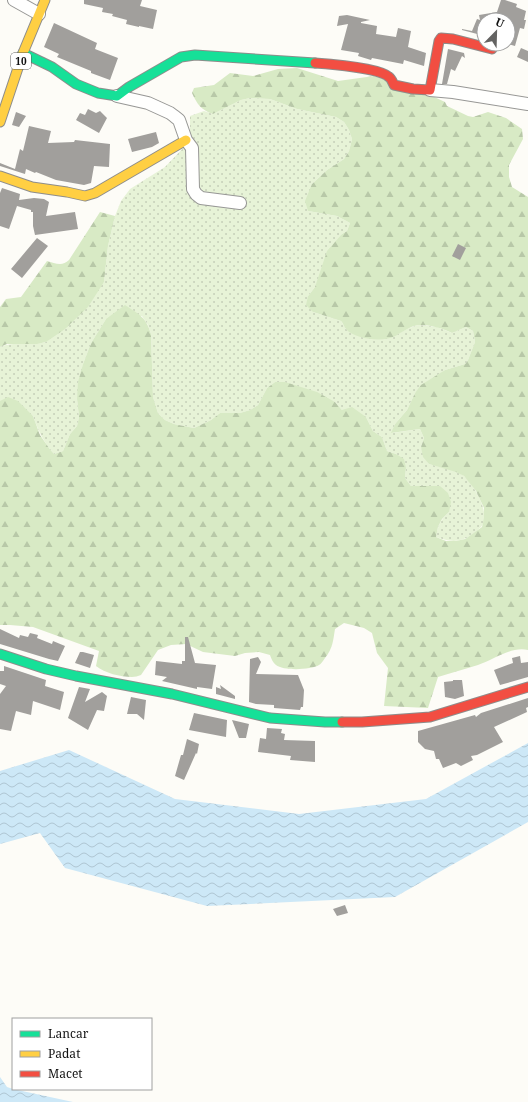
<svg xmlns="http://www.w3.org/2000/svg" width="528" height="1102" font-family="'Noto Serif',serif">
<defs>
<pattern id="grass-dots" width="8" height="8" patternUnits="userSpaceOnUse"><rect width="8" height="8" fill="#e7f3d7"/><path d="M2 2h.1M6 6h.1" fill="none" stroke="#c5cfb8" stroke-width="1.8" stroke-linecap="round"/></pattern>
<pattern id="forest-firs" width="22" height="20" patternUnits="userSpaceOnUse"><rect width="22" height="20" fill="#d8eac5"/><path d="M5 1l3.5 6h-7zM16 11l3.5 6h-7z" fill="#b8c8a8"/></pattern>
<pattern id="water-waves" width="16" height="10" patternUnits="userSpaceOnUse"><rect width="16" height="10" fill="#cde8f7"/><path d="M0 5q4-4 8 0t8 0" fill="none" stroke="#afc6d3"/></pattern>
</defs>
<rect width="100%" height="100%" fill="#fdfcf7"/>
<path fill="url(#grass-dots)" d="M250 98 270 99 297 109 336 117 344 122 349 130 352 139 349 151 344 159 327 170 312 184 308 211 337 216 350 223 347 231 342 234 315 287 308 296 313 312 341 321 346 329 392 337 409 328 419 325 437 327 452 333 466 327 473 331 475 342 468 360 465 364 445 370 415 393 407 410 395 424 392 433 420 429 424 438 421 447 429 464C440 467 455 469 464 476 474 485 492 515 481 527 478 530 474 533 471 535 460 543 449 542 436 537 438 525 440 521 449 512L440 486H411L405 478 406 468 396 454 387 451 382 437 373 431 366 417 342 410 335 402 275 382 267 388 258 405 250 410 240 413H220L211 420 194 428 174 424 165 420 158 413 153 397 151 334 148 325 142 316 106 319 91 343 83 364 77 399 79 417 77 426 70 434 63 451 54 454C44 443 38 430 33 416L0 401V347C14 341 30 346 46 342L104 282 108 246 115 216 121 201 130 189 165 167 185 146 190 129V116L204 111 213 114 241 100Z"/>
<path fill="url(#forest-firs)" d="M297 68 338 81 374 76 430 95 445 102 447 106 468 116 473 117 488 112 506 118 522 129 523 139 509 165V177L512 187 528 197V650C511 646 493 660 478 665 465 669 451 673 438 677L428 708 384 706 388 668 377 653 372 633 364 628 344 623 335 629C333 641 333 648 325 658 323 661 321 664 319 665 311 670 283 671 276 665 273 663 271 658 270 655L259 652 245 653 235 656 203 652 186 644 171 645 158 650 141 675C138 676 135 677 132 677 120 677 105 673 96 666L99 651 33 627 10 625H0V401L8 397 18 401 33 416 40 435 49 448 54 454 63 451 70 434 77 426 79 417 77 399 78 382 83 364 91 343 106 319 125 305C140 315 146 317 151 334L153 397 158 413 165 420 174 424 194 428 211 420 220 413H240L250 410 258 405 267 388 275 382H285L317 392 335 402 342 410 352 407 366 417 373 431 382 437 387 451 396 454 404 459 406 468 405 478 411 486H440L448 493 451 502 449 512 442 519 438 527 436 537 446 541H456L465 539 482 527 484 518V508L476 491 464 476 456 472 429 464 423 457 421 447 424 438 420 429 391 433 395 424 407 410 415 393 421 385 445 370 465 364 468 360 475 342 473 331 466 327 452 333C442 328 431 325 419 325 409 326 402 333 393 337 382 342 354 339 346 329 344 327 343 323 341 321L313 312 306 305 308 296 315 287 327 251 342 234 347 231 350 223 337 216 308 211 305 201 312 184 327 170 344 159 349 151 352 139 349 130 344 122 336 117 297 109 270 99 250 98 241 100 213 114C201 110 197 104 192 93L194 88 214 85 230 73 253 76 278 69Z
M100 212 115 216 108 246 104 282 88 307 65 329 46 342 37 344H7L0 347V307L6 299 21 297 47 261C55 263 62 267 69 260Z"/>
<path fill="url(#water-waves)" d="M528 743V822L395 897 207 906 65 868 40 833 0 844V771L69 750 175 799 299 814 426 799Z
M0 1077 7 1087 13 1089 73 1102H0Z"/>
<path fill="#a19f9c" d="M84 0H142L140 6 157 10 153 29 139 26V27L126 24 127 20 112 16 113 14 102 12 103 8 84 4Z
M501 0H505L517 4 516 7 526 11 524 20H526L524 29 520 28 515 46 508 44V20H480L484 22V28L481 35 462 30V29L472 31 477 19 480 20 479 15 497 12Z
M347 15 370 20 361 22V23L377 26 376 34 396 37 398 28 411 31 408 47 426 53 424 66 404 60 403 64 372 58 371 60 358 56 359 53 341 50 348 24 337 26 339 16Z
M54 23 97 43 95 49 118 58 110 80 91 73V71L57 57 59 54 44 47Z
M521 48 528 51V62L517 57Z
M448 49 464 53 465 58 462 56 455 71 451 69 447 84H442Z
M88 109 96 113 100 111 107 118 99 133 76 120 80 113 85 115Z
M16 112 26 116 19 127 12 125Z
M29 126 51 131 48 143 74 142 75 140 110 144 109 167 94 166 91 183 84 185 56 180 36 172 35 173 26 169 25 174 0 166V163L15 169 20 149 23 151Z
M156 132 159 143 152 147 132 152 128 139Z
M2 188 20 194 19 200 34 198 44 199 49 202 46 216 75 212 78 229 35 235 33 226V212H31V210L17 206 9 229 0 226V193Z
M37 238 48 246 22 278 11 269Z
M458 244 466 248 460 260 452 256Z
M0 629 19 638 20 635 28 637 30 633 38 635 37 638 52 644 53 641 65 646 58 661 49 659 0 644Z
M185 637H188L195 663 216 665 212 689 197 687V689L162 681 167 677 155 675 156 661 182 664V661H185Z
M80 652H83L94 655 90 668 75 663Z
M520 656 521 663 528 662V677L500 685 494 670 513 663 512 658Z
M258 657 261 662 256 674 298 675 304 690 303 707H301L300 710 274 708V705L256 704 249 702 250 659Z
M4 666 46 680 45 686 64 692 60 710 33 701 31 715 16 711 11 731 0 729V694L6 686 0 684V671H4Z
M453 680H462L464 696 455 699 445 697 444 682 453 681Z
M220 685 235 696V699L216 694V687L221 689Z
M79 687 90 689 85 702 102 692 107 696 104 711 97 710 88 730 68 718Z
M131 697 146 700 144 720 137 714H127Z
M528 698V707L526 708 527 712 494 727 503 742 477 755 471 756 473 760 461 766 456 763 443 768 439 759H436L434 751 425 749 418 742V731L475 715 476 717 481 713Z
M194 713 227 720 226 737 189 730Z
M232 720 249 724 246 738H239Z
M267 728 282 729 281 733 285 734 284 740 315 741V762L290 760 291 756 258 752 260 738 266 739Z
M187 739 199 744 197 754 196 753 184 780 175 776 181 755H183Z
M345 905 348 913 337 916 333 909Z"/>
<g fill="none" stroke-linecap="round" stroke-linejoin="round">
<g stroke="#979795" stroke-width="14">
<path id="street" d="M14 0 39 14
M430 90 453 92 528 104
M117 96 148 103 170 113 174 116 179 120 186 140 192 148 193 189 196 194 201 198 240 203"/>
</g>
<g stroke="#8e8d8b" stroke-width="11">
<path id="fast" d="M23 53 52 67 76 84 98 93 117 96 129 87 181 57 195 55 315 63
M0 654 46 669 76 676 172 694 270 718 325 722H342"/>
</g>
<g stroke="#8e8d8b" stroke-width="11">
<path id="slow" d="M0 122 23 53 45 0
M0 176 32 187 67 192 85 196 95 193 186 140"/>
</g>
<g stroke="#8e8d8b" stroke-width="11">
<path id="jam" d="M315 63C329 64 380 68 389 77 391 78 393 83 394 85L413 89 430 90 439 41 441 38 453 39 492 49
M342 722H362L430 717 528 687"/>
</g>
<use href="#street" stroke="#fffffe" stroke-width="12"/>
<use href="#fast" stroke="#16e098" stroke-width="9"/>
<use href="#slow" stroke="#ffcf43" stroke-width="9"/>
<use href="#jam" stroke="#f24e42" stroke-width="9"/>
</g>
<g text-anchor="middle" stroke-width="4" stroke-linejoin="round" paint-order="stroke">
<rect fill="#fff" stroke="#585858" stroke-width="1" x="11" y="53" width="20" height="16" rx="3"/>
<g font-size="10" font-weight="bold" fill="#111">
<text x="21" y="65">10</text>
</g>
</g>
<rect x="12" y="1018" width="140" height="72" fill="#ffffff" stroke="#a0a0a0"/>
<rect x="20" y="1031" width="20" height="6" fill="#16e098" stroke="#a0a0a0"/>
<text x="48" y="1038" font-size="12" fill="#111111">Lancar</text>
<rect x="20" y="1051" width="20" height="6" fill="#ffcf43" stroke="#a0a0a0"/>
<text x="48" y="1058" font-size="12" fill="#111111">Padat</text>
<rect x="20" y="1071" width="20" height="6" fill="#f24e42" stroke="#a0a0a0"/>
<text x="48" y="1078" font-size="12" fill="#111111">Macet</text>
<g transform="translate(496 32) rotate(23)"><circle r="19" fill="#ffffff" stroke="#a0a0a0"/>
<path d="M0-3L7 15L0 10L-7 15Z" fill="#646362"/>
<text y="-6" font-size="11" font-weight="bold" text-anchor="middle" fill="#111111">U</text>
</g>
</svg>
